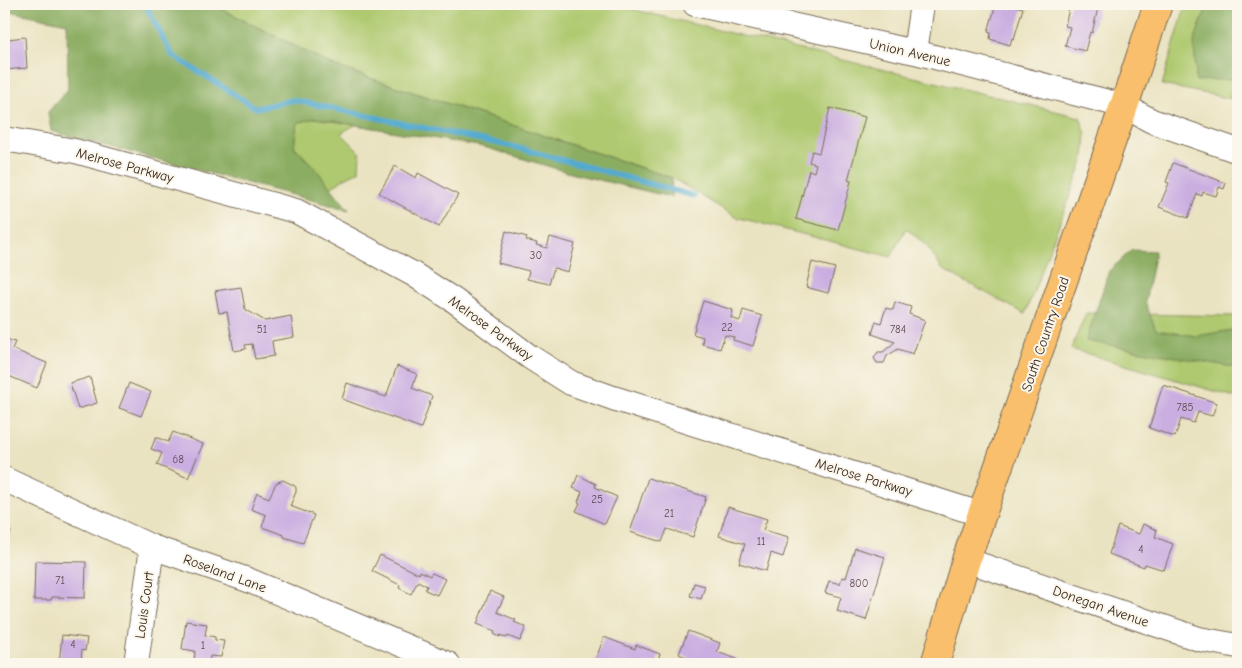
<svg xmlns="http://www.w3.org/2000/svg" width="1242" height="668" font-family="'Comic Neue',sans-serif">
<rect width="100%" height="100%" fill="#fbf7ec"/>
<filter id="ink" filterUnits="userSpaceOnUse"><feTurbulence type="fractalNoise" baseFrequency=".02" numOctaves="2"/><feDisplacementMap in="SourceGraphic" scale="10" xChannelSelector="R" yChannelSelector="G"/><feConvolveMatrix kernelMatrix="1 2 1 2 8 2 1 2 1" color-interpolation-filters="sRGB"/></filter>
<filter id="wash" filterUnits="userSpaceOnUse"><feTurbulence type="fractalNoise" baseFrequency=".0096" numOctaves="4" result="noise"/><feDisplacementMap in="SourceGraphic" scale="20" xChannelSelector="R" yChannelSelector="G"/><feGaussianBlur stdDeviation="1.12" result="paint"/><feColorMatrix in="noise" values="0 0 0 0 0 0 0 0 0 0 0 0 0 0 0 0 0 1.4 0 .05"/><feComposite in="paint" operator="in"/></filter>
<g filter="url(#wash)">
<rect width="100%" height="100%" fill="#eae3c1"/>
<path fill="#afc96f" stroke="#757a46" d="M212 4H610L1080 117 1086 134 1084 159 1025 314 942 269 927 246 906 228 891 257 736 217 672 178 334 66Z
M1186 4H1238V100L1162 85Z
M315 118 355 125 341 133 360 152 359 171 345 178 331 188 315 168 294 146 297 123Z
M1086 313 1238 316V398L1071 349Z"/>
<path fill="#8bad62" stroke="#636c40" d="M4 4H212L334 66 672 178 671 197 574 174 484 147 315 118 297 123 294 147 315 168 349 210 51 131 48 112 68 89 67 23 4 10Z
M1208 4H1238V79L1196 81 1194 41Z
M1132 250 1155 251 1145 302 1156 330 1196 336 1238 329V368L1086 341 1109 271Z"/>
<g fill="none" stroke-linecap="round" stroke-linejoin="round">
<path stroke="#53aad0" stroke-width="5.5" d="M145 4 172 55 256 108 293 100 519 148 694 196"/>
</g>
<g id="blocks">
<path fill="#caaee1" d="M996 4H1007L1023 8 1014 39 1012 38 1010 45 990 39 991 33 988 32Z
M1070 4H1099L1092 33 1090 32 1085 51 1065 46 1070 27 1065 26Z
M25 37 27 68 4 70V43L8 42V39Z
M830 108 865 117 848 180 851 181 838 230 796 219 809 170 814 172 816 164 809 162 812 151 819 153Z
M1173 163 1226 183 1224 189 1219 187 1216 196 1203 192 1202 196 1197 194 1188 218 1159 207 1169 183 1166 182Z
M395 166 416 178 418 173 458 195 439 227 379 193Z
M506 231 527 237 526 240 537 243 536 245 547 248 550 237 575 244 568 272 554 268 549 284 527 279 529 271 498 263Z
M812 262 835 268 828 293 806 287Z
M241 287 245 309 265 321 291 316 294 337 272 341 274 356 255 359 252 344 245 345 246 349 234 351 227 312 219 313 215 291Z
M703 301 733 310 731 318 740 321 743 310 762 316 753 346 733 340 734 337 725 335 720 349 702 344 703 337 693 334Z
M895 302 911 307 909 314 925 320 913 354 898 349 887 356 884 363H877L874 358 878 352H883L895 342 872 334 876 321 881 323 886 308 893 310Z
M4 338 15 342 12 349 47 363 37 388 4 374Z
M397 366 417 374 412 388 432 396 421 428 342 399 347 383 386 397Z
M90 377 97 403 78 409 70 383Z
M129 383 151 392 141 416 119 408Z
M1163 385 1217 403 1212 416 1198 412 1194 423 1181 419 1175 437 1149 428Z
M173 432 203 444 188 478 157 465 162 453 151 449 156 437 168 442Z
M578 475 596 484 595 487 617 497 605 524 576 511 580 503 578 502 582 492 573 488Z
M648 478 706 497 693 537 667 529 662 542 630 532Z
M283 480 295 486 296 488V492L290 506 314 515 303 543 284 537V535L262 527 266 515 251 509 257 493 269 498 276 483Z
M728 507 767 519 763 530 789 537 783 557 771 553 766 571 739 563 745 544 719 536Z
M1143 524 1157 530 1155 537 1173 544 1164 570 1145 564 1144 567 1109 554 1118 526 1139 534Z
M4 528 11 531 4 549Z
M855 548 885 557 866 620 837 611 841 597 825 593 829 581 840 584 842 577 846 578Z
M380 555 419 574 420 571 430 576 432 573 445 579 437 595 425 590 427 586 418 581 411 594 399 588 400 585 372 571Z
M35 561 86 562 85 598 52 597 51 600H34Z
M694 583 705 586 701 599 690 596Z
M490 591 504 597 497 612 516 620 514 622 526 627 520 641 508 636 507 638 500 635V637L494 634 495 631 477 624Z
M186 621 207 624 205 635 215 637V640L224 641 221 657 210 656 209 664H194L195 651 182 649Z
M688 631 720 643 717 652 737 659 735 664H694L695 661 679 654Z
M62 635 87 638 85 651 82 650 81 664H59Z
M604 637 635 649 636 645 660 654 656 664H594Z"/>
</g>
</g>
<g filter="url(#ink)">
<use href="#blocks" fill-opacity="0" stroke="#786b57" stroke-width="1"/>
<g fill="none" stroke-linecap="round" stroke-linejoin="round">
<g stroke="#786b57" stroke-width="26">
<path id="minor" d="M695 4 915 52 1124 106 1152 121 1238 151
M915 52 922 4
M4 139 75 151 296 211 413 274 455 301 530 357 571 383 613 398 983 515
M4 479 152 547 248 580 448 664
M966 560 1199 639 1238 646
M136 664 152 547"/>
</g>
<g stroke="#786b57" stroke-width="30">
<path id="major" d="M935 664 966 560 1124 106 1158 4"/>
</g>
<use href="#minor" stroke="#fff" stroke-width="24"/>
<use href="#major" stroke="#f9bf6d" stroke-width="28"/>
</g>
</g>
<g text-anchor="middle" stroke-width="4" stroke-linejoin="round" paint-order="stroke">
<g font-size="11" fill="#5f4b4f">
<text x="536" y="259">30</text>
<text x="727" y="331">22</text>
<text x="262" y="333">51</text>
<text x="898" y="333">784</text>
<text x="1185" y="411">785</text>
<text x="178" y="463">68</text>
<text x="597" y="503">25</text>
<text x="669" y="517">21</text>
<text x="761" y="545">11</text>
<text x="1141" y="553">4</text>
<text x="60" y="584">71</text>
<text x="859" y="587">800</text>
<text x="73" y="648">4</text>
<text x="203" y="649">1</text>
</g>
<g font-size="14" fill="#3b2a1e" stroke="#fbf7ec">
<text transform="translate(910 52) rotate(13)" y="5">Union Avenue</text>
<text transform="translate(125 165) rotate(15)" y="5">Melrose Parkway</text>
<text transform="translate(491 328) rotate(36)" y="5">Melrose Parkway</text>
<text transform="translate(1045 334) rotate(-71)" y="5">South Country Road</text>
<text transform="translate(864 477) rotate(17)" y="5">Melrose Parkway</text>
<text transform="translate(225 573) rotate(20)" y="5">Roseland Lane</text>
<text transform="translate(144 605) rotate(-82)" y="5">Louis Court</text>
<text transform="translate(1101 606) rotate(19)" y="5">Donegan Avenue</text>
</g>
</g>
<rect width="1242" height="668" fill="none" stroke="#fbf7ec" stroke-width="20"/>
</svg>
